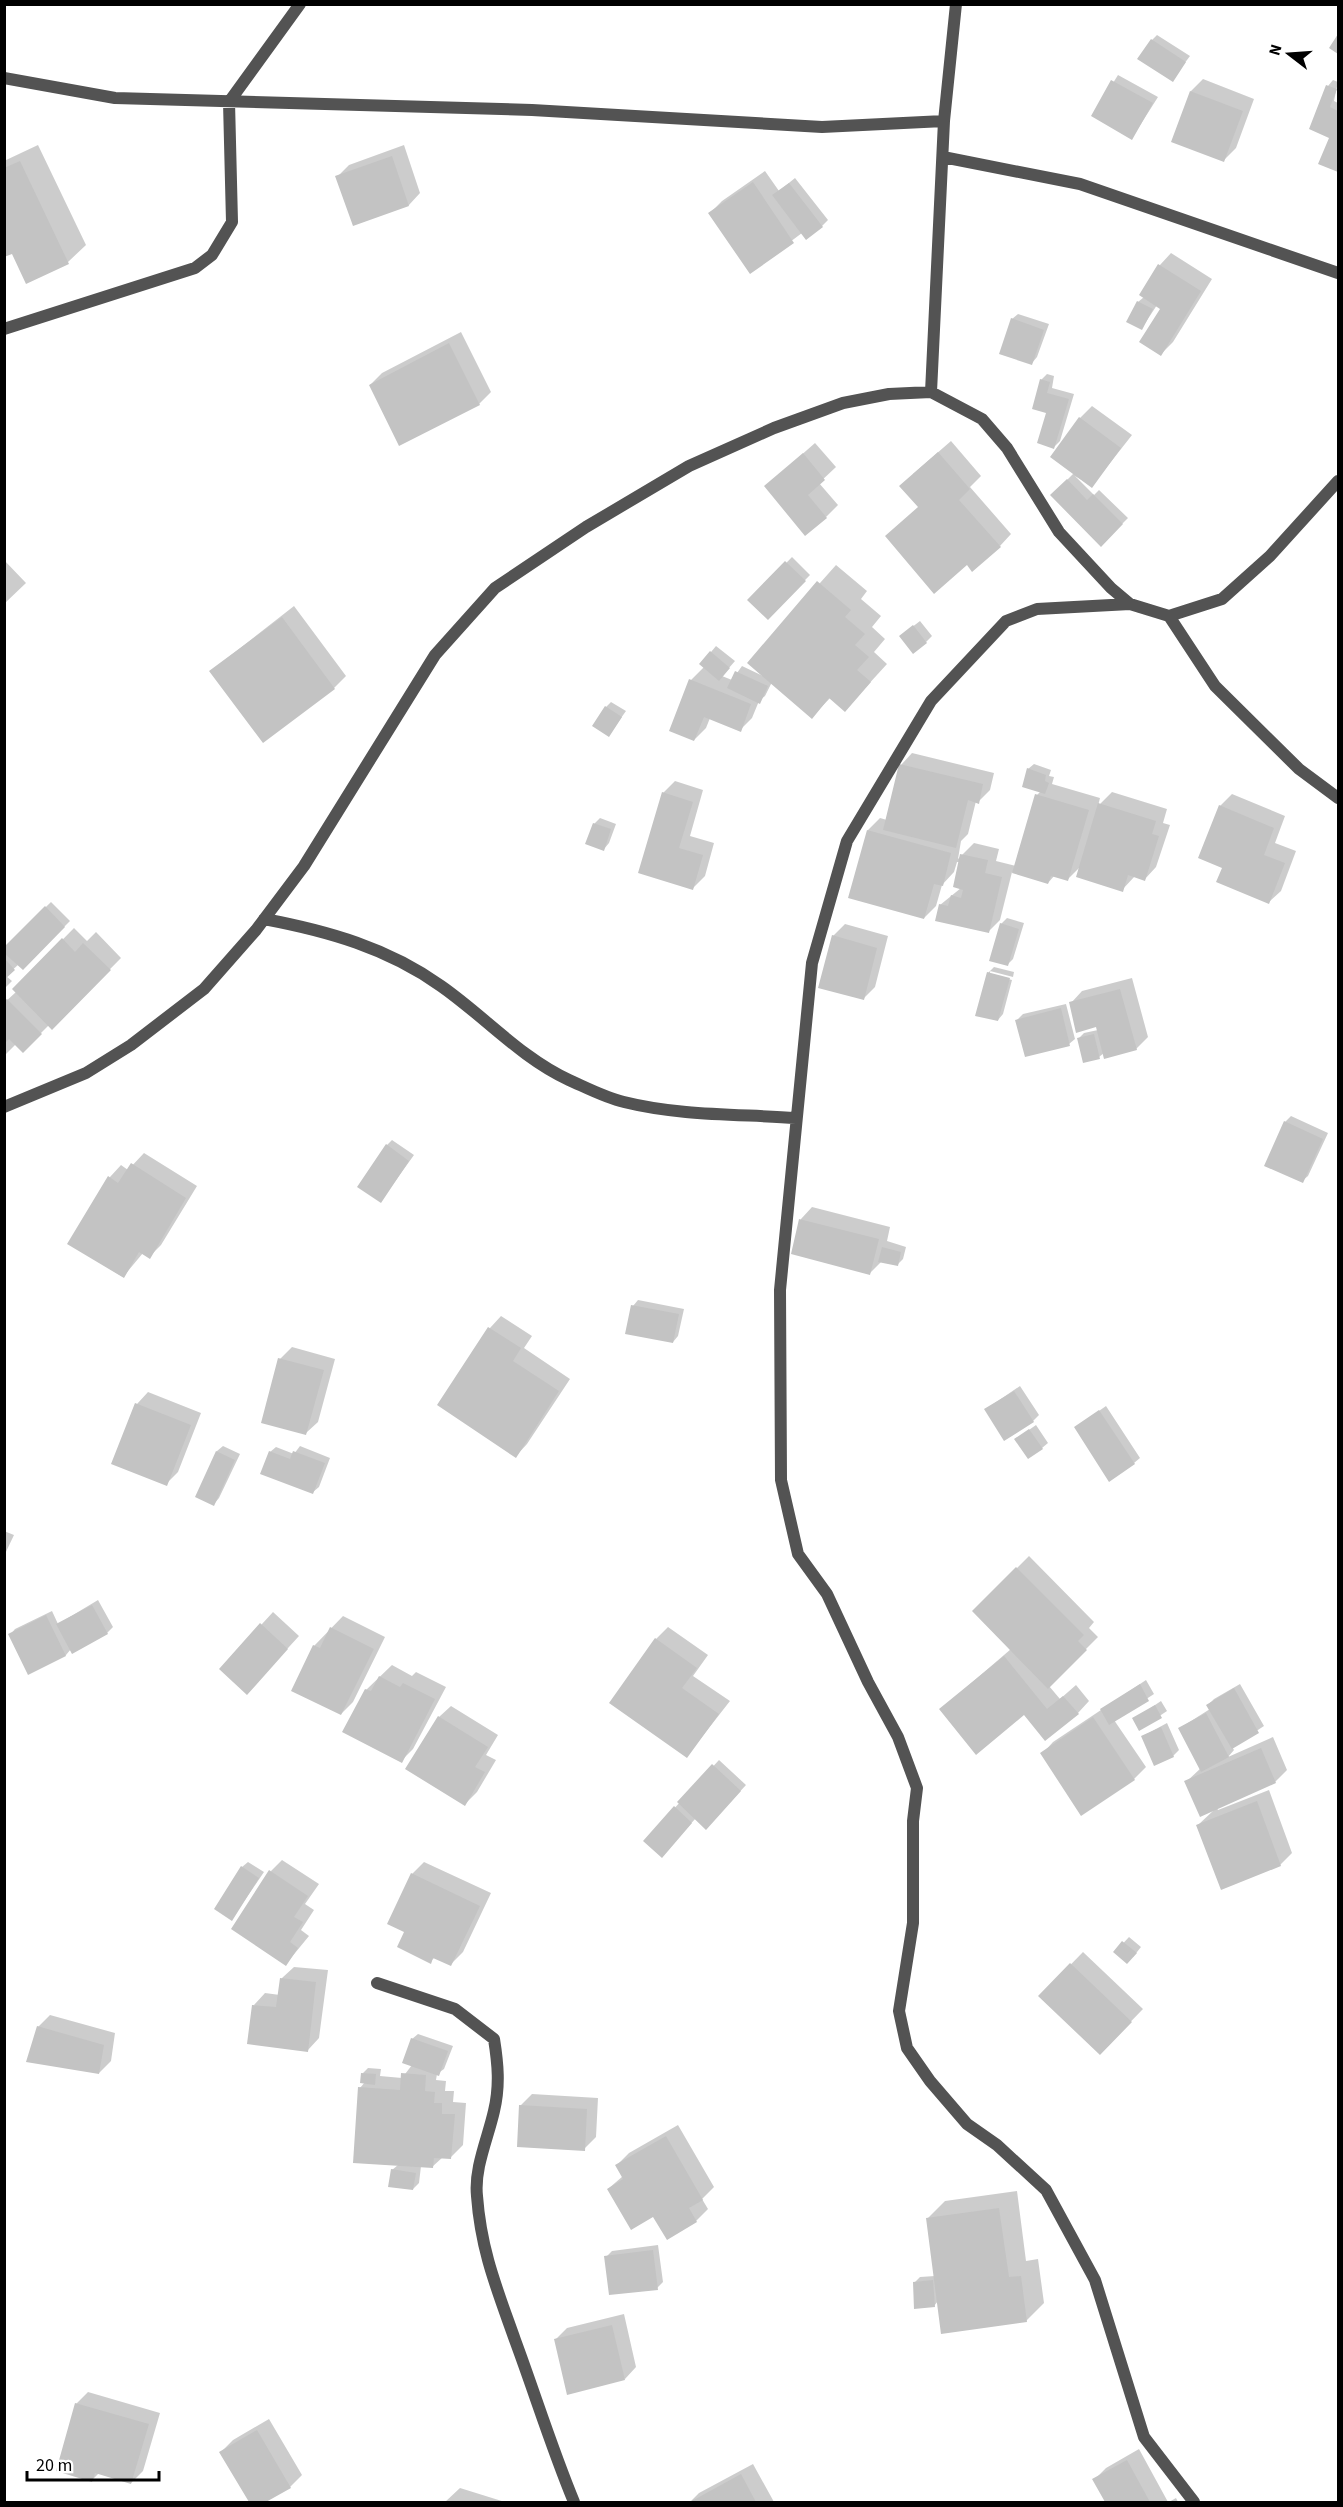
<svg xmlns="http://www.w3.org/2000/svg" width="1343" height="2507" font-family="'Source Sans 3',sans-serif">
<rect width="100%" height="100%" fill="#fff"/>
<path fill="#0003" d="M1157 35 1190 56 1172 80 1152 40Z
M1118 75 1158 97 1132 138 1093 115Z
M1203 79 1254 99 1236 148 1224 160 1173 141 1191 91Z
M1333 80 1338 82 1334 101 1338 103V170L1320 163 1331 137 1328 86Z
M38 145 86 245 68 262 12 252 4 256V161Z
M404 145 420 193 409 205 354 225 337 177 349 165Z
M765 171 779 191 795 178 828 220 822 226 802 233 750 272 710 213 722 201Z
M1171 253 1212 279 1173 342 1161 354 1162 308 1157 305 1142 328 1138 302 1144 297 1160 265Z
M1018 314 1049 324 1037 357 1032 363 1012 319Z
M461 332 491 392 479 404 400 444 370 385 382 373Z
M1047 374 1054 376 1052 388 1074 394 1060 441 1054 447 1041 380Z
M1092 406 1132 435 1092 486 1075 476 1094 495 1099 490 1128 518 1101 545 1052 495 1074 473 1080 418Z
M951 441 981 476 970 487 1011 534 1000 546 919 506 913 474Z
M815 443 836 467 819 483 838 505 826 517 766 486Z
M792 557 810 575 768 618 750 600Z
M4 560 26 583 4 604Z
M836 565 867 591 861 599 881 616 872 627 885 639 874 652 887 664 845 710 831 697 812 717 772 682 765 696 759 701 752 718 740 730 710 718 706 728 694 740 691 680 704 667 701 664 716 646 735 661 722 676 732 680 742 666 763 676 749 663Z
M294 606 346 676 334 688 211 671Z
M920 621 932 636 926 642 907 631Z
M611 702 626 711 609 735 606 707Z
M912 753 994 773 990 790 978 802 976 801 968 834 961 841 958 859 974 843 999 849 996 861 1016 866 1037 795 1041 791 1028 769 1034 764 1051 770 1049 776 1054 777 1052 784 1100 798 1098 806 1112 792 1167 809 1163 823 1170 825 1156 867 1145 879 1135 876 1122 890 1080 867 1068 879 1054 876 1048 883 1012 872 1000 920 989 931 940 905 961 888 960 862H957L954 872 942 885 936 906 924 918 850 897 868 830 880 818 887 820 901 765Z
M675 781 703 790 690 836 714 843 705 876 693 888 640 872 663 793Z
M1232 794 1285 816 1275 843 1296 851 1281 891 1269 902 1224 867 1220 806Z
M600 818 616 824 609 843 604 849 594 824Z
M51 902 70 921 23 968 19 964 6 976 12 981 4 989V948Z
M1007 918 1024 923 1013 959 1008 964 1001 924Z
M845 924 888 936 875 987 863 999 833 936Z
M74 928 87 941 96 932 121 958 52 1028 49 1025 23 1051 16 1044 4 1056V1003L16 992 14 989Z
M994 967 1014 972 1013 977 990 971V974L1012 980 1003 1014 998 1020 988 973Z
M1132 978 1148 1037 1136 1049 1104 1053 1099 1057 1079 1038 1084 1033 1098 1030 1097 1025 1071 1003 1082 991Z
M1066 1004 1075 1039 1069 1044 1017 1020 1023 1014Z
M1291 1116 1328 1133 1308 1176 1302 1181 1285 1122Z
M392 1140 414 1155 381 1201 387 1145Z
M144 1153 197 1186 161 1245 149 1257 143 1253 123 1277 69 1244 110 1177 121 1165 128 1170Z
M812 1207 890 1227 887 1241 906 1247 903 1259 897 1265 882 1261 870 1273 792 1253 801 1219Z
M638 1300 684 1309 678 1336 673 1342 633 1306Z
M501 1316 532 1336 524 1348 570 1379 527 1444 516 1456 439 1405 490 1328Z
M292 1347 335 1359 318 1422 306 1433 280 1359Z
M1020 1386 1039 1415 1033 1421 986 1409Z
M148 1392 201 1413 178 1472 166 1484 137 1404Z
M1106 1406 1140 1458 1134 1463 1076 1427Z
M1036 1425 1048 1443 1042 1448 1016 1439Z
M223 1446 240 1454 219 1498 214 1504 197 1496 217 1451Z
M300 1446 330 1458 319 1487 313 1492 270 1452 276 1447 294 1454Z
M4 1531 14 1535 4 1556Z
M1029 1556 1094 1622 1089 1628 1098 1637 1049 1686 1060 1699 1076 1685 1089 1701 1078 1713 941 1709 1011 1649 974 1611Z
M98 1600 113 1627 107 1633 71 1649 66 1655 29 1673 10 1635 15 1629 52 1611 58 1624Z
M273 1612 299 1636 258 1681 221 1669Z
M343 1616 385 1637 353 1702 341 1714 314 1646Z
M668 1627 708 1655 693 1676 730 1701 687 1756 656 1639Z
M392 1665 412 1676 416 1672 446 1687 413 1749 401 1761 366 1690Z
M1146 1680 1154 1694 1114 1720 1146 1767 1134 1779 1042 1754 1053 1742Z
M1240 1684 1264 1726 1232 1747 1234 1750 1228 1757 1273 1737 1287 1770 1275 1782 1217 1808 1218 1810 1269 1790 1292 1853 1280 1865 1198 1825 1214 1810 1186 1782 1201 1768 1180 1728 1210 1709 1208 1705 1214 1699Z
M1161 1701 1167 1711 1140 1729 1134 1719Z
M451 1706 498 1735 486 1755 496 1760 477 1792 465 1804 439 1717Z
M1167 1723 1179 1750 1173 1756 1143 1736Z
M719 1760 746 1785 712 1822 696 1818 667 1850 645 1840Z
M282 1860 319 1884 305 1904 314 1910 301 1930 309 1936 286 1964 271 1871Z
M248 1862 264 1872 232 1919 242 1867Z
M424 1862 491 1893 463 1952 451 1964 435 1957 430 1962 405 1932 412 1874Z
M1129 1937 1141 1947 1133 1957 1115 1952Z
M1083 1952 1143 2009 1112 2041 1040 1996Z
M294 1967 328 1970 319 2038 308 2050 254 2005 265 1993 280 1995 282 1978Z
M50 2015 115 2033 111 2061 99 2073 38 2027Z
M418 2034 453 2046 444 2069 437 2074 436 2080 446 2081 445 2091H454L453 2102 466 2103 463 2145 451 2157H443L432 2167 421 2166 419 2183 413 2189 392 2170 398 2165 360 2088 365 2082 363 2073 368 2068 381 2069 380 2076 402 2078 412 2065V2039Z
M532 2094 598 2098 596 2137 584 2149 520 2106Z
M678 2125 714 2187 702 2199 708 2209 696 2221 608 2189 623 2176 617 2165 629 2153Z
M1017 2191 1026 2261 1038 2259 1044 2303 1026 2321 938 2301 934 2306 914 2283 920 2277 935 2276 928 2218 945 2201Z
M658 2245 663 2282 657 2288 606 2257 612 2251Z
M624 2314 636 2367 625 2379 555 2340 567 2328Z
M88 2392 160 2413 143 2471 131 2483 99 2473 92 2480 76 2404Z
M269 2419 302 2475 290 2487 263 2502H250L221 2452 233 2440Z
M1139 2449 1168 2502H1107L1094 2480 1106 2468Z
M753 2464 774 2502H690L699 2493Z
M460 2488 505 2502H445Z
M1176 2498 1178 2502H1169Z"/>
<path fill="#c3c3c3" d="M1338 34V54L1329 48Z
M1151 39 1186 62 1173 82 1137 59Z
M1111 80 1153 103 1132 140 1091 116Z
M1326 85 1337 89 1330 107 1338 111V172L1318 164 1329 138 1309 129Z
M1190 91 1243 111 1224 162 1171 142Z
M392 156 409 206 353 226 335 176Z
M20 161 69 264 26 284 12 254 4 257V168Z
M753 182 794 243 750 274 708 213Z
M789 183 823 227 806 240 772 195Z
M1158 264 1201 291 1161 356 1139 342 1160 309 1139 295Z
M1137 301 1153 309 1142 330 1126 322Z
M1011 318 1044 330 1032 365 999 354Z
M449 343 480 405 399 446 369 385Z
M1040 379 1050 382 1047 393 1069 399 1054 449 1037 443 1046 413 1032 409Z
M1079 417 1121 448 1092 488 1050 457Z
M938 452 970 489 959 500 1001 547 972 572 967 565 934 594 885 536 918 507 899 486Z
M803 453 825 480 808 495 827 518 805 536 764 486Z
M1067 479 1087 500 1093 494 1123 524 1101 547 1050 495Z
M785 561 806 581 768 620 747 600Z
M817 581 851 610 845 617 865 634 855 645 869 657 857 670 871 682 845 712 829 698 812 719 747 663Z
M282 617 335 689 263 743 209 671Z
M913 625 927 643 913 654 899 636Z
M710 651 730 668 719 681 699 664Z
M735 671 768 686 760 704 727 688Z
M689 679 751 704 741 732 704 717 694 741 669 731Z
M605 706 622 717 609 737 592 726Z
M899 764 983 784 979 804 968 800 956 848 883 830Z
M1027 768 1046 775 1045 781 1049 783 1045 794 1022 787Z
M662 792 693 802 679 848 703 855 693 890 638 873Z
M1035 794 1089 810 1068 881 1051 876 1048 884 1012 873Z
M1098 803 1156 821 1152 834 1159 836 1145 881 1128 875 1123 892 1076 877Z
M1219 805 1274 828 1264 855 1285 863 1269 904 1216 882 1222 868 1198 858Z
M593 823 611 829 604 851 585 844Z
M867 830 951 853 943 886 934 884 924 919 848 898Z
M960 854 988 860 985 873 1002 877 989 933 935 921 939 904 948 906 951 895 961 898 963 890 953 887Z
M45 906 65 927 23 970 4 953V947Z
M1000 923 1019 929 1008 966 989 961Z
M832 935 877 948 864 1000 818 988Z
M62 938 75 952 83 943 111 970 52 1030 12 989Z
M4 958 15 970 4 980Z
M987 972 1010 978 998 1021 975 1016Z
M1120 989 1137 1050 1104 1059 1096 1027 1076 1033 1069 1002Z
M7 999 42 1034 23 1053 9 1039 4 1044V1001Z
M1061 1008 1070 1046 1025 1057 1015 1020Z
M1094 1034 1100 1059 1083 1063 1077 1038Z
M1284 1121 1323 1139 1303 1183 1264 1166Z
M386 1144 409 1161 381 1203 357 1187Z
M131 1163 186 1198 150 1259 139 1252 124 1278 67 1244 108 1176 118 1183Z
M799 1219 879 1239 870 1275 791 1254Z
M882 1247 901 1252 898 1266 878 1262Z
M631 1305 679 1314 673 1343 625 1334Z
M488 1327 521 1348 513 1361 559 1391 516 1458 437 1405Z
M278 1358 324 1370 306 1435 261 1423Z
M1014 1391 1034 1422 1004 1441 984 1409Z
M135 1403 191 1425 167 1486 111 1464Z
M1099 1410 1135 1464 1109 1482 1074 1427Z
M1029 1429 1043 1449 1028 1459 1014 1439Z
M216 1451 235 1460 214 1506 195 1497Z
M269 1451 290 1459 293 1451 325 1463 313 1494 260 1474Z
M1016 1567 1084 1635 1078 1641 1087 1650 1048 1689 972 1611Z
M92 1605 108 1634 72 1654 56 1624Z
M46 1615 66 1656 28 1675 8 1634Z
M260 1623 288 1649 247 1695 219 1669Z
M330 1627 374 1649 341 1715 291 1691 313 1645 320 1648Z
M655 1638 697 1668 682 1688 719 1714 687 1758 609 1703Z
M1004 1656 1047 1709 1063 1696 1079 1714 1045 1741 1024 1715 976 1755 939 1709Z
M379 1676 400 1687 403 1683 435 1699 402 1763 342 1732 365 1689 371 1691Z
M1140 1684 1149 1701 1109 1725 1100 1709Z
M1234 1688 1259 1733 1232 1749 1206 1705Z
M1155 1705 1162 1718 1139 1731 1132 1718Z
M1206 1713 1229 1757 1201 1772 1178 1728Z
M438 1716 488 1747 475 1767 485 1772 465 1806 405 1769Z
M1093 1717 1135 1780 1081 1816 1040 1753Z
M1161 1727 1174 1757 1154 1766 1141 1736Z
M1261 1748 1276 1783 1200 1817 1184 1781Z
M712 1764 741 1791 706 1830 677 1802Z
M1257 1801 1281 1866 1221 1890 1196 1825Z
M674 1806 692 1823 662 1858 643 1841Z
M241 1866 259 1878 232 1921 214 1909Z
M269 1870 308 1896 294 1917 303 1922 290 1942 298 1948 286 1966 231 1929Z
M411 1873 480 1906 451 1966 433 1958 431 1964 397 1947 404 1932 387 1924Z
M1122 1941 1137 1953 1127 1964 1113 1952Z
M1070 1963 1132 2022 1100 2055 1038 1996Z
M280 1978 316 1982 308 2052 247 2044 252 2005 276 2007Z
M37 2026 104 2045 99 2074 26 2062Z
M411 2038 448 2051 439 2076 402 2063Z
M361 2073 376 2074 375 2085 360 2083Z
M401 2073 426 2075 425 2091 435 2092 434 2103H442V2114H455L451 2159 434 2158 433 2168 353 2163 358 2087 400 2090Z
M519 2105 587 2109 585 2151 517 2147Z
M666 2136 703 2200 689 2208 697 2222 667 2240 653 2217 631 2230 607 2189 623 2179 615 2165Z
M391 2169 416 2173 413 2190 388 2187Z
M999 2208 1009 2277 1021 2276 1027 2322 941 2334 926 2218Z
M653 2250 658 2290 609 2295 604 2256Z
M933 2280 935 2307 914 2309 913 2282Z
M612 2325 625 2380 567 2395 554 2339Z
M75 2403 149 2424 131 2484 95 2473 92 2482 56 2471Z
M257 2430 291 2488 266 2502H249L219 2452Z
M1127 2460 1150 2502H1105L1092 2479Z
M741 2474 756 2502H690Z"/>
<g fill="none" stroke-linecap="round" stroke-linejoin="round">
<path stroke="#535353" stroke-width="12" d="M4 78 115 98 532 110 822 127 944 121
M943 157 1080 184 1338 273
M4 329 195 268 212 255 232 222 229 102 300 4
M931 392 944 121 956 4
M1130 604 1037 609 1006 621 931 701 847 841 812 963 780 1290 781 1480 798 1554 827 1594 868 1682 898 1737 917 1788 913 1821V1923L899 2011 907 2048 930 2081 967 2124 997 2145 1046 2190 1095 2280 1144 2437 1194 2502
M1169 616 1215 686 1299 769 1338 798
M264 919C328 931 388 948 441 986 484 1016 521 1058 569 1080 587 1088 606 1098 624 1102 680 1116 739 1114 796 1118
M4 1107 86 1073 131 1045 204 989 256 930 304 866 435 655 495 588 586 527 689 466 774 428 843 403 889 394 931 392 982 419 1007 448 1059 532 1111 588 1130 604 1169 616 1222 599 1270 556 1338 481
M377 1983 455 2009 494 2039C498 2064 500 2086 494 2111 488 2138 474 2168 477 2196 481 2251 497 2289 515 2340 535 2394 552 2449 574 2502"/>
</g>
<rect width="1343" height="2507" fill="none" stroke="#000000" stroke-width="12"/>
<g transform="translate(1289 54) rotate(287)" stroke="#ffffff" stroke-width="4.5" paint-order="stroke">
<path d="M0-4.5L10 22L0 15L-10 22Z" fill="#000000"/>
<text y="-9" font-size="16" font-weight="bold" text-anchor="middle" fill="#000000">N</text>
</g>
<path d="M27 2471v9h132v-9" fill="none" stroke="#000000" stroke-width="3"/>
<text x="36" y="2471" font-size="18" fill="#000000" stroke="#ffffff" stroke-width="4.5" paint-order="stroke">20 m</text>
</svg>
